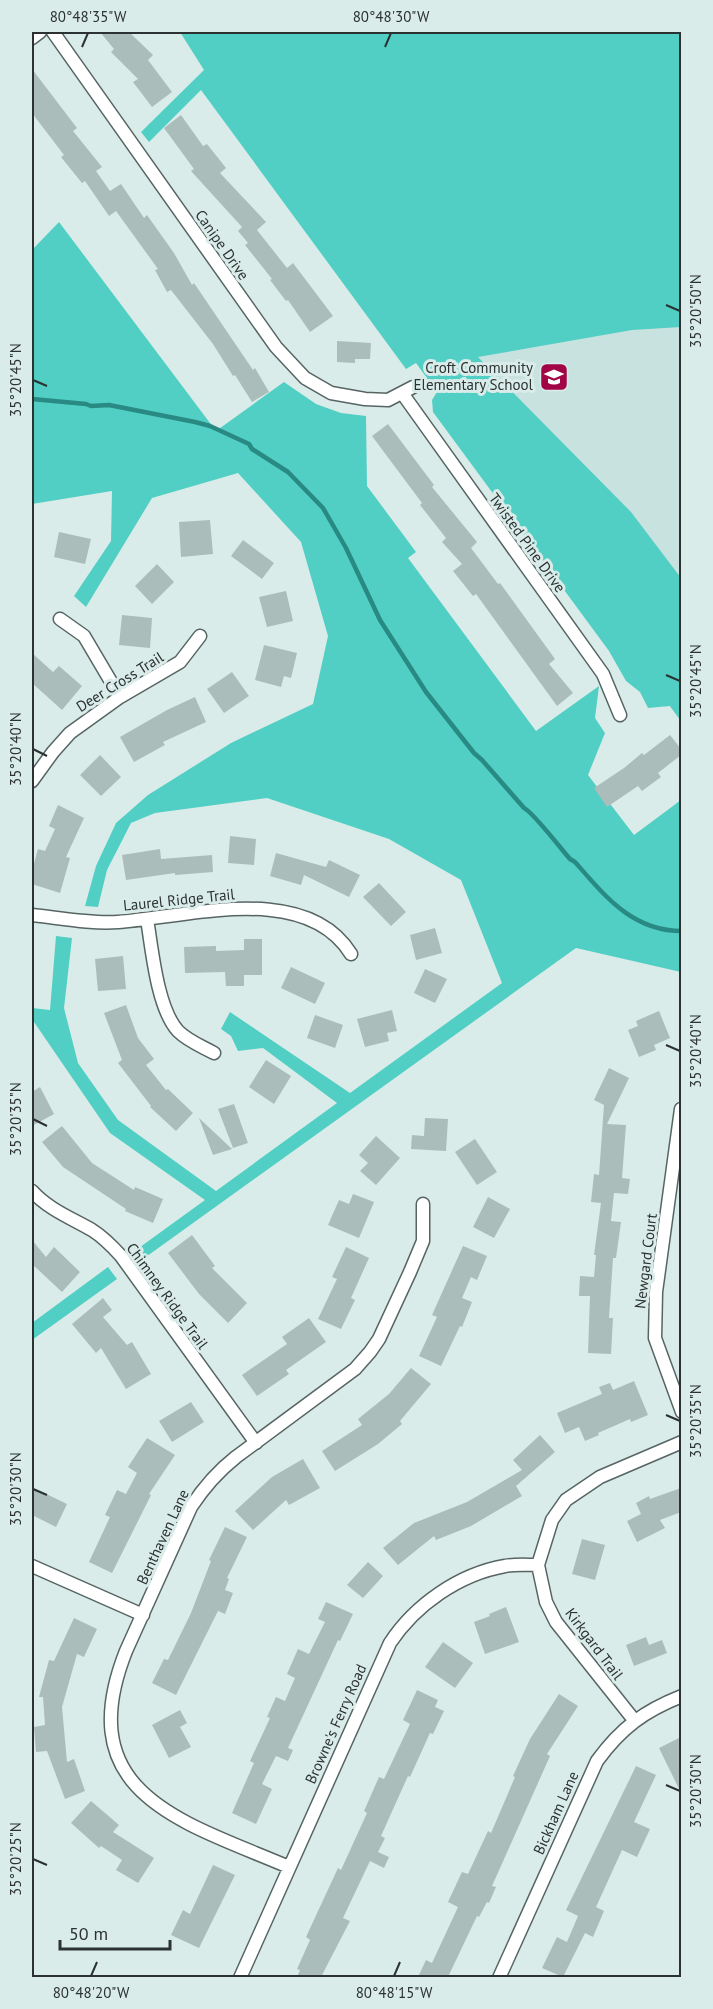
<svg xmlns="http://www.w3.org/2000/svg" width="713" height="2009" font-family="'PT Sans',sans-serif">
<rect width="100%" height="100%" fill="#daece9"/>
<path fill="#c7e2df" d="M681 32V722L438 392Z"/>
<path fill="#51cfc4" d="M180 32H681V327L632 330 478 357 631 512 681 578V721L670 706 648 708 640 692 626 681 609 651 433 412 432 400 437 392 416 363 406 369 201 90 149 142 141 132 204 70Z
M59 222 216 431 284 382 316 404 341 413 366 416 367 486 416 552 408 558 536 731 599 686 595 718 605 733 588 775 634 835 681 800V972L576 948 143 1259 136 1250 205 1200 110 1133 34 1022H32V1008L50 1010 56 936 72 938 64 1008 78 1063 118 1120 216 1191 337 1103 263 1048 238 1051 231 1036 221 1029 230 1012 350 1093 502 983 461 880 389 839 267 798 155 813 131 823 107 870 98 907 85 906 96 866 116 823 148 795 231 743 313 704 328 636 301 542 238 473 152 498 86 607 74 596 111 541 112 491 32 504V250Z
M108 1267 117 1279 32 1340V1323Z"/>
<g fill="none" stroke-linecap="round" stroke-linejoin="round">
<path stroke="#288a82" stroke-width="4.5" d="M32 399 86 404 91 406 109 405 195 422 210 426 249 444 252 449 288 472 323 508 346 548 380 620 426 692 474 753 482 760 524 808C533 812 561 849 570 859L575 862C605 896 632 931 682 931"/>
</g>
<path fill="#abbdba" d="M100 32H129L153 55 148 60 172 92 152 107 133 82 138 79 111 52 114 49Z
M32 69 77 128 73 131 102 167 96 171 110 191 121 184 144 218 147 215 174 253 192 285 194 283 253 370 255 368 269 392 252 402 235 375 233 376 213 344 171 290 167 292 155 270 158 269 116 211 109 216 85 181 82 183 61 157 64 155 32 113Z
M181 115 203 146 207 144 226 168 220 173 266 222 257 230 287 268 293 263 333 316 310 332 288 300 286 301 270 280 272 279 245 245 248 243 238 231 242 227 191 171 194 169 164 128Z
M337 341 371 343 370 359H355V363L337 362Z
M388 424 434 485 432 487 477 542 471 548 498 584 500 583 555 659 549 664 573 693 557 706 476 594 473 596 453 571 462 564 442 542 446 538 420 505 422 503 372 436Z
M210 520 213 554 181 557 179 522Z
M59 532 91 539 85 564 54 557Z
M243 540 274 563 262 579 231 556Z
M157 564 174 582 152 604 135 586Z
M286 591 293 621 267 627 259 597Z
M122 615 152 618 150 648 119 645Z
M264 645 297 653 291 678 284 676 281 687 255 680Z
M32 653 53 672 59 666 82 686 62 710 32 683Z
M232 672 249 696 224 713 207 689Z
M195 697 206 722 163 742 165 745 134 762 120 737 167 710Z
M670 735 681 749V755L658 773 661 777 642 791 638 786 607 807 594 788 624 768 642 753 644 755Z
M100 755 121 777 101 796 80 775Z
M58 805 84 818 66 857 70 858 60 893 32 884V871L38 849 45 851 55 829 49 826Z
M230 836 256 839 254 865 228 863Z
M160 849 161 859 212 855 213 872 175 875V873L126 880 122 855Z
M276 853 326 867 329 860 360 875 349 897 304 875 301 885 270 876Z
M379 883 406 912 391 926 363 897Z
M435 928 442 953 416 960 410 935Z
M244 939H262V975H244V986H226L225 972 185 973 184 947 216 946V951L244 950Z
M123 956 126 989 98 991 95 959Z
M291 967 325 983 315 1004 281 988Z
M425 969 447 979 435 1003 414 993Z
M126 1005 138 1038 154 1059 146 1065 166 1090 168 1089 193 1113 176 1131 150 1107 151 1106 118 1063 122 1060 104 1013Z
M392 1010 397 1031 387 1033 389 1041 365 1047 357 1019Z
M659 1011 670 1038 654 1045 656 1050 639 1057 628 1030 638 1026 636 1021Z
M315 1015 343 1025 335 1048 307 1038Z
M266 1060 291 1076 274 1104 249 1087Z
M609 1068 629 1078 607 1124 626 1125 622 1178 630 1179 628 1194 614 1193 611 1221 621 1222 616 1258H613L609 1318H613L611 1354 588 1353 590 1296H579L580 1276 594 1277 596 1255H594L601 1203 591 1202 594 1174 599 1175 604 1105 594 1100Z
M40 1087 54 1114 32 1126V1092Z
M234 1104 248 1143 233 1148 218 1109Z
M199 1118 232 1149 213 1155Z
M425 1118 448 1119 446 1151 411 1149 412 1135 424 1136Z
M62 1126 92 1163 134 1190 135 1187 163 1199 153 1223 125 1211 126 1209 63 1167 42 1142Z
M376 1136 400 1158 376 1185 360 1171 368 1163 359 1155Z
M475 1139 497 1172 477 1185 455 1152Z
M353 1194 374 1202 359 1238 328 1225 339 1200 349 1204Z
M488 1197 510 1209 494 1238 473 1227Z
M192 1235 215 1266 212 1268 247 1303 228 1323 199 1294 168 1253Z
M32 1240 46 1257 54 1247 80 1272 62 1292 32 1264Z
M463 1246 487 1256 477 1280 471 1277 462 1298 472 1302 462 1327 460 1326 441 1366 419 1356 437 1317 432 1315Z
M346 1247 369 1258 351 1298 355 1300 341 1329 318 1319 337 1279 332 1277Z
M103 1298 112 1310 103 1317 127 1345 132 1342 151 1374 126 1389 101 1348 96 1353 72 1324Z
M309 1318 326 1342 286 1370 289 1374 257 1396 242 1375 287 1344 282 1337Z
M411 1368 431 1384 400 1421 402 1424 378 1444 335 1471 322 1451 362 1425 358 1419 389 1394Z
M634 1381 648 1415 631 1422 630 1419 598 1433 599 1435 585 1441 579 1427 565 1433 557 1413 602 1394 599 1387 610 1383 613 1390Z
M191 1402 204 1422 172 1442 159 1421Z
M540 1435 555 1452 516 1486 522 1496 471 1526 436 1540 434 1536 398 1565 383 1548 414 1523 467 1502 522 1470 513 1460Z
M147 1438 175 1455 149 1494 151 1495 112 1573 89 1562 110 1517 105 1515 117 1490 126 1494 137 1473 128 1467Z
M303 1459 320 1488 289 1505 286 1500 253 1530 235 1511 272 1477Z
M32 1487 67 1504 56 1527 32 1515Z
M681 1488V1512L660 1520 665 1528 637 1542 627 1521 641 1514 636 1503 649 1496 650 1499Z
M225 1527 247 1537 227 1578 229 1579 225 1590 233 1593 225 1614 218 1611 176 1695 152 1683 164 1659 168 1660 191 1613 211 1561 209 1560Z
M582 1539 605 1545 595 1580 572 1574Z
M368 1562 383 1576 363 1598 347 1585Z
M326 1602 353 1614 340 1641 338 1640 288 1748 293 1750 288 1761 276 1756 262 1784 272 1789 256 1824 232 1813 254 1763 250 1761 270 1718 267 1717 276 1697 285 1701 295 1678 287 1674 298 1649 309 1654 325 1622 318 1619Z
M506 1607 519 1642 485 1654 474 1622 490 1616 489 1614Z
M74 1618 97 1629 84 1657 77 1654 62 1707 67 1762 74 1759 85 1791 65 1799 47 1751 36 1752 34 1727 45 1725 43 1697H39L49 1660 54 1661Z
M646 1637 649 1645 662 1640 667 1653 634 1666 626 1645Z
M443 1642 473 1663 455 1688 425 1667Z
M417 1690 438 1700 435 1707 444 1711 433 1734 430 1733 410 1777 408 1776 381 1836 385 1838 378 1852 389 1857 384 1868 370 1861 343 1918 350 1921 321 1977H297L300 1970 297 1969 310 1940 306 1937 338 1868 341 1870 367 1813 364 1811 379 1777 384 1779 410 1724 403 1720Z
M559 1694 578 1706 547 1754 550 1756 492 1886 496 1887 489 1903 487 1902 479 1917 477 1916 448 1977H418L426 1960 432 1963 458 1907 448 1902 462 1872 468 1874 488 1831 491 1833 515 1777 513 1776 530 1739Z
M180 1710 187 1723 180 1727 191 1747 169 1758 152 1725Z
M681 1737V1793L659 1748Z
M636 1766 656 1775 634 1822 650 1829 637 1857 622 1850 596 1907 604 1911 593 1937 585 1933 563 1977 542 1968 557 1937 567 1942 578 1916 566 1910Z
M91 1801 119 1825 113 1832 154 1858 138 1883 116 1870 122 1860 101 1846 99 1848 71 1823Z
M213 1865 235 1875 199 1948 171 1935 183 1910 190 1914Z"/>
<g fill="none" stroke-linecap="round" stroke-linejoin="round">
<g stroke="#566563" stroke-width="15">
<path id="minor" d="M53 32 276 347 305 378 331 393 365 399 388 400 413 387
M32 38 40 32
M402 393 603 674 620 715
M60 619 84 636 120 697
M32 781 53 752 70 733 120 697 180 662 200 636
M32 915C60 918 90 924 118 922 187 917 306 881 351 954
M147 919C152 949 157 1008 178 1031 188 1041 201 1046 214 1053
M681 1109 656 1292 655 1338 682 1412
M32 1191C48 1209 71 1218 92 1230 103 1237 112 1246 121 1256L256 1443
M32 1566 143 1615
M634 1720 556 1622 546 1602 538 1565 552 1520 566 1500 600 1477 682 1442
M289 1867C184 1822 69 1795 126 1651L191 1507C204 1487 217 1472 236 1457L355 1369 370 1352 379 1339 410 1272 423 1241V1204
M240 1978 390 1643C415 1605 459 1574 505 1566 515 1564 527 1565 538 1565
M499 1978 597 1761C621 1728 644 1711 682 1696"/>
</g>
<use href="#minor" stroke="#fff" stroke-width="12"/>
</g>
<path fill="none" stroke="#2b3231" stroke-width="2" d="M82 47 88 33M385 47 391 33M666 305 680 311M33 380 47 386M666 675 680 681M33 749 47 756M666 1045 680 1051M33 1119 47 1126M666 1415 680 1421M33 1489 47 1495M666 1785 680 1791M33 1859 47 1865M91 1976 97 1962M394 1976 400 1962"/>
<defs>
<g id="school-square" transform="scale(1.5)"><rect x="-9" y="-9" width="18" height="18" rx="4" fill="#a10545" stroke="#daece9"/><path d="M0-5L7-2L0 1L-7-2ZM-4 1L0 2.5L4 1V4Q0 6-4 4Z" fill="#fff"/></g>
</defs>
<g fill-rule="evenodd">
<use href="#school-square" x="554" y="377"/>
</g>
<g text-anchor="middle" stroke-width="6" stroke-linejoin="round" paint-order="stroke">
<g font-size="15" fill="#2b3231" stroke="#daece9">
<text transform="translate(222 245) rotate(55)" y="5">Canipe Drive</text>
<text transform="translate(527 543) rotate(54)" y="5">Twisted Pine Drive</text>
<text transform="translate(120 682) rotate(-32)" y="5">Deer Cross Trail</text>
<text transform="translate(179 900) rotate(-6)" y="5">Laurel Ridge Trail</text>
<text transform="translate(646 1261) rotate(-83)" y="5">Newgard Court</text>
<text transform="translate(167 1296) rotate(54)" y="5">Chimney Ridge Trail</text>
<text transform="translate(163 1537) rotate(-65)" y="5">Benthaven Lane</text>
<text transform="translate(594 1644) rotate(53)" y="5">Kirkgard Trail</text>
<text transform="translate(336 1724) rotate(-66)" y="5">Browne's Ferry Road</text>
<text transform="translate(556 1813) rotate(-66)" y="5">Bickham Lane</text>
</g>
<g font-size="15" fill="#2b3231" stroke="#daece9" text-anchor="end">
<text x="533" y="373">Croft Community<tspan x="533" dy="17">Elementary School</tspan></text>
</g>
</g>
<rect width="713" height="2009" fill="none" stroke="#daece9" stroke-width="66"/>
<path d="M60 1940v9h110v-9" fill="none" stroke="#2b3231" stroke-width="3"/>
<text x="69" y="1940" font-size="18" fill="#2b3231" stroke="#daece9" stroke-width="4.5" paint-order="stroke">50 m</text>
<rect x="33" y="33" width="647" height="1943" fill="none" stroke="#2b3231" stroke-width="2"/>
<g font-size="15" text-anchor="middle" fill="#2b3231">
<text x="88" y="22">80°48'35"W</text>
<text x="391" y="22">80°48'30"W</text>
<text transform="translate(696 311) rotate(-90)" y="5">35°20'50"N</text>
<text transform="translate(16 380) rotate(-90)" y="5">35°20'45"N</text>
<text transform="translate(696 681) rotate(-90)" y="5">35°20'45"N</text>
<text transform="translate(16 749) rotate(-90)" y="5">35°20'40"N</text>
<text transform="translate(696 1051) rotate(-90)" y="5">35°20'40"N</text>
<text transform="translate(16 1119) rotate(-90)" y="5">35°20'35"N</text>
<text transform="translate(696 1421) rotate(-90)" y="5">35°20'35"N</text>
<text transform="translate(16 1489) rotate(-90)" y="5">35°20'30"N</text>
<text transform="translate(696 1791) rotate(-90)" y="5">35°20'30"N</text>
<text transform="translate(16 1859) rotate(-90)" y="5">35°20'25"N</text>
<text x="91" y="1998">80°48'20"W</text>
<text x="394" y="1998">80°48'15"W</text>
</g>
</svg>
